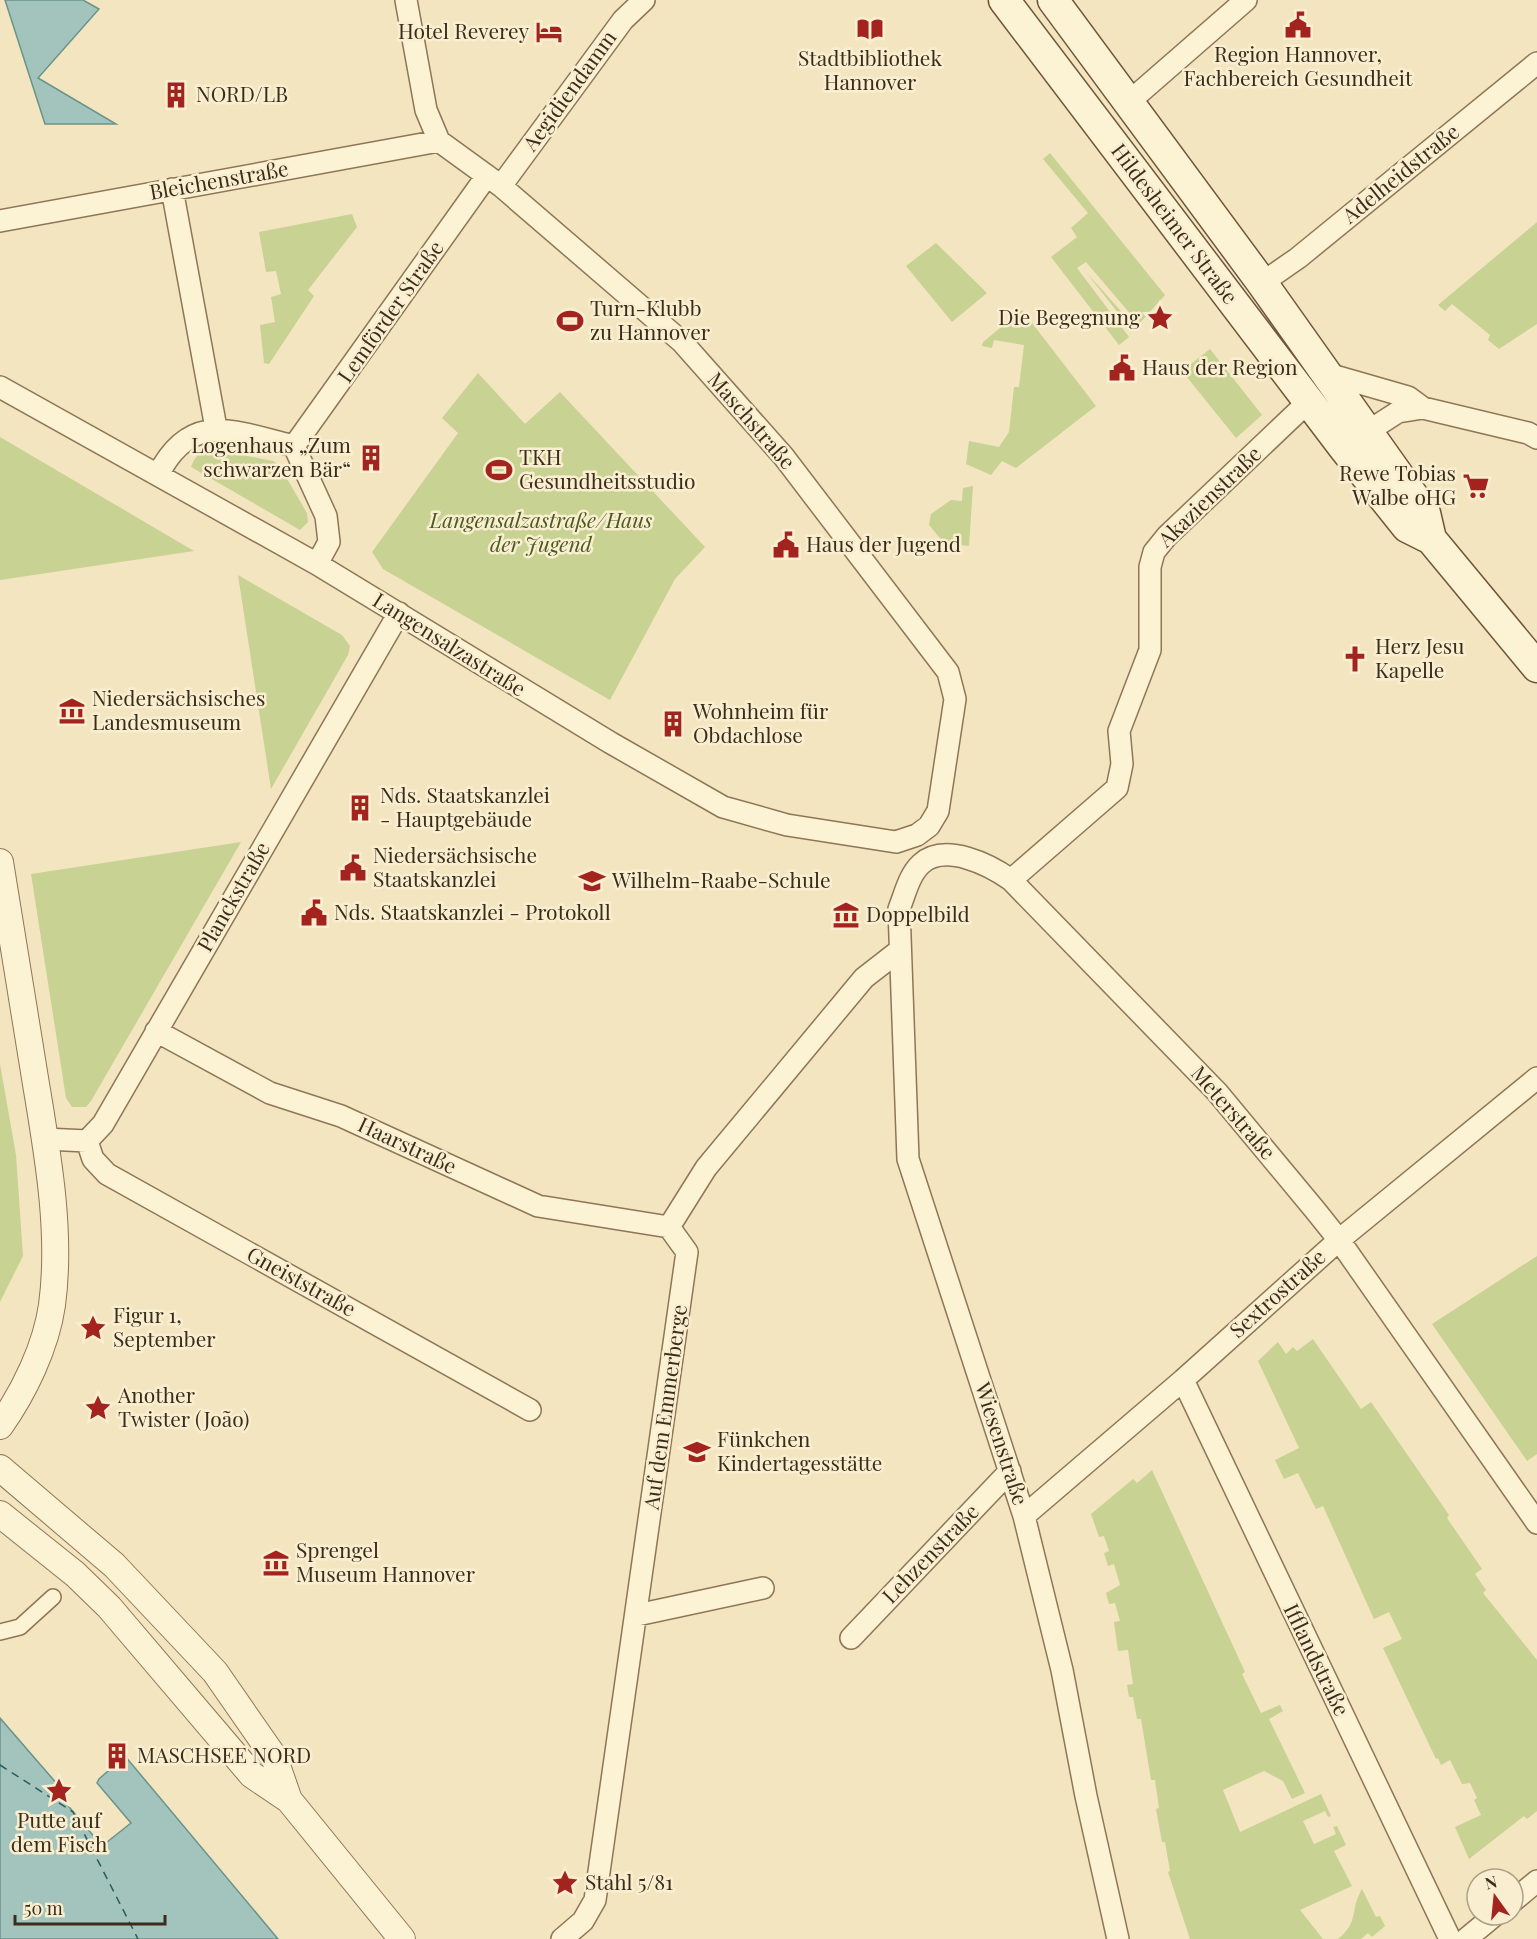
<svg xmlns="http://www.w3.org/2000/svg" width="1537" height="1939" font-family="'Playfair Display',serif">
<rect width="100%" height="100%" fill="#f3e5c0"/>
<path fill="#c8d293" d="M1050 153 1165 295 1139 324 1086 262 1077 268 1129 337 1119 345 1051 257 1077 237 1071 228 1088 213 1043 159Z
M352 214 357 227 308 290 314 296 269 364 264 363 260 325 275 322 271 297 281 294 276 271 266 272 259 232Z
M1537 222V324L1499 349 1488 340 1490 335 1452 304 1445 311 1438 305Z
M936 243 987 293 952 322 906 266Z
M1086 272 1137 329 1133 332Z
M1022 310 1096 406 1016 468 1002 461 991 475 966 464 969 441 999 447 1009 432 1014 387H1019L1024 345 994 340 992 348 982 346 983 342Z
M1210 349 1262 415 1236 438 1182 371Z
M478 373 525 424 560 392 705 547 675 579 610 700 383 569 372 552 458 433 442 418Z
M0 437 194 551 0 580Z
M212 449 273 461 279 465 307 513 308 522 300 530 191 467C195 456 200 451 212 449Z
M973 486 969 546 944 543 929 525 931 514 951 500 962 501 963 488Z
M238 575 342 635 350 646 348 655 271 789Z
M241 842 91 1101 86 1107H72L66 1098 31 874Z
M0 1064 16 1155 23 1256 0 1302Z
M1537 1256V1454L1527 1461 1432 1324Z
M1313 1339 1361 1409 1371 1402 1449 1515 1447 1518 1482 1569 1475 1574 1486 1590 1483 1593 1537 1660V1811L1527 1819 1524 1816 1469 1859 1455 1827 1481 1815 1474 1800 1477 1798 1470 1783 1462 1784 1450 1760 1441 1765 1438 1758 1436 1759 1383 1648 1402 1639 1389 1612 1374 1619 1323 1506 1316 1509 1298 1473 1284 1479 1275 1460 1299 1448 1258 1361 1278 1342 1286 1354 1293 1347 1297 1351Z
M1152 1470 1245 1672 1242 1674 1261 1713 1280 1705 1283 1711 1269 1719 1305 1793 1292 1799 1283 1781 1264 1771 1223 1790 1240 1832 1321 1794 1331 1816 1328 1817 1325 1811 1303 1821 1314 1844 1336 1834 1333 1827 1337 1826 1346 1845 1334 1851 1352 1886 1300 1910 1323 1939H1190L1168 1872 1170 1871 1165 1842H1162L1156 1809 1159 1808 1155 1780H1151L1141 1719H1137L1133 1697H1129L1127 1685 1133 1684 1128 1650 1118 1651 1114 1622 1120 1621 1115 1603 1109 1604 1106 1593 1120 1585 1114 1564 1108 1566 1104 1553 1109 1551 1104 1536 1099 1537 1091 1514 1133 1479 1137 1483Z
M1362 1889 1376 1917 1380 1916 1385 1926 1372 1937 1368 1933 1361 1939H1338C1360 1921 1349 1911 1362 1889Z"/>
<path fill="#a3c4bc" stroke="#69938b" stroke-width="1.5" d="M5 0H83L99 9 38 78 116 124H45Z
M0 1718 58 1785 54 1789 102 1846 131 1823 97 1783 99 1779 125 1756 278 1939H0Z"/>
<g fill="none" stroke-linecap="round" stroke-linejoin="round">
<path stroke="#295d5c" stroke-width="1.5" stroke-dasharray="8 6" stroke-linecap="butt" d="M0 1765 73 1812 138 1939"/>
<g stroke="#8e7656" stroke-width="18">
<path id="pedestrian" d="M0 1632 20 1627 53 1597"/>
</g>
<g stroke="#8e7656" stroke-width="24">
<path id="minor" d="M1130 101 1246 0
M501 186 623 20 644 0
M172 189 216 428
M0 221 439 141
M1262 283 1298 258 1537 63
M1328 374 1408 397 1423 408
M0 387 317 564 611 743 723 807 787 825 896 842 917 835 929 826 938 811 955 699 948 672 784 457 682 342 501 186 439 141 426 110 406 0
M1356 439 1398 412 1423 408 1528 433 1537 438
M294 446 486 177
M158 475C192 408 236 433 294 446L326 516 329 542 317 564
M1011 880 1117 788 1122 764 1119 731 1150 650V567L1154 552 1167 536 1308 402
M156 1031 270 1093 341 1116 538 1206 669 1227
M45 1139 87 1141
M87 1141 103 1124 399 613
M87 1141 93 1159 107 1174 530 1410
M669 1227 706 1168 864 978 900 950
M1183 1380 1450 1939
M1024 1516 1183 1380 1339 1240 1537 1078
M637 1615 763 1588
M851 1638 1010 1471
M1513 1901 1537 1881
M562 1939 583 1921 595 1900 687 1252 669 1227
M1118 1939 1086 1796 1062 1670 1024 1516 908 1159 899 909C905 894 909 875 921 864 945 842 990 865 1011 880L1217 1092 1315 1210 1339 1240 1537 1523
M1466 1939 1495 1915"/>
</g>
<g stroke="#8e7656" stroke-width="28">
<path id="tertiary" d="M0 862C12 934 24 1006 35 1078 47 1151 62 1231 52 1305 46 1347 24 1392 0 1426
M0 1468 114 1565 215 1672 274 1757 289 1800
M0 1514 75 1574 109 1607 252 1775 289 1800 402 1939"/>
</g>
<g stroke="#705639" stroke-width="33">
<path id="secondary" d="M1004 0 1344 448 1407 527 1431 539
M1053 0 1262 283 1425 513 1431 539 1537 667"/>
</g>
<use href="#pedestrian" stroke="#fcf2d4" stroke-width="15"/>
<use href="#minor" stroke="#fcf2d4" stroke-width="21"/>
<use href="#tertiary" stroke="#fcf2d4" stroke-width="26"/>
<use href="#secondary" stroke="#fcf2d4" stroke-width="30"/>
</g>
<defs>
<g id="civic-bare" transform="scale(2.07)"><path d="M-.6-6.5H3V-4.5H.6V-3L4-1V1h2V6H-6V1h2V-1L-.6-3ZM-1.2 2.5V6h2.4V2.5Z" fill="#a3231f" stroke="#f9efd0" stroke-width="2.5" paint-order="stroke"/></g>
<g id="library-bare" transform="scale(2.07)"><path d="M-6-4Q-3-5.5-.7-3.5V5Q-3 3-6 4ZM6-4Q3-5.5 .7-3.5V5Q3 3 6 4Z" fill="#a3231f" stroke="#f9efd0" stroke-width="2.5" paint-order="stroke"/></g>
<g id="hotel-bare" transform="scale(2.07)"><path d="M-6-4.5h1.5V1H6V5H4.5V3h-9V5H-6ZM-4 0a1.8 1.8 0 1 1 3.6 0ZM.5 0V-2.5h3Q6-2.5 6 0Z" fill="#a3231f" stroke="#f9efd0" stroke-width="2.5" paint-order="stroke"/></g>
<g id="building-bare" transform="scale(2.07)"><path d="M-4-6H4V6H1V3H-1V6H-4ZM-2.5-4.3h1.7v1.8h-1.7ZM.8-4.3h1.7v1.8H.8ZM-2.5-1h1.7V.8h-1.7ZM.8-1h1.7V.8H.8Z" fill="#a3231f" stroke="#f9efd0" stroke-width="2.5" paint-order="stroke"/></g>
<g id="sight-bare" transform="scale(2.07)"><path d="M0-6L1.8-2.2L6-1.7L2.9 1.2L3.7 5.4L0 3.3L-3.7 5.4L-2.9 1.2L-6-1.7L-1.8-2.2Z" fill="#a3231f" stroke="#f9efd0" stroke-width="2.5" paint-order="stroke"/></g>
<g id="stadium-bare" transform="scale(2.07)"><path d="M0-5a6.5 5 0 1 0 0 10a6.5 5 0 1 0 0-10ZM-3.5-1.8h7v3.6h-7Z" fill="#a3231f" stroke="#f9efd0" stroke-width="2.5" paint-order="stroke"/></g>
<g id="supermarket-bare" transform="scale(2.07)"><path d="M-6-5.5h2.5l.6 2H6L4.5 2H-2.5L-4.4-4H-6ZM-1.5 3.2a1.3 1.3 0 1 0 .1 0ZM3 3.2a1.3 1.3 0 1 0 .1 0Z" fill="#a3231f" stroke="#f9efd0" stroke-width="2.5" paint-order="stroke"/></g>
<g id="church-bare" transform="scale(2.07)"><path d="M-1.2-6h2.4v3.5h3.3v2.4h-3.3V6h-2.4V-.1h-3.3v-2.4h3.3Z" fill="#a3231f" stroke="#f9efd0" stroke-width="2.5" paint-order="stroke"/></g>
<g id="museum-bare" transform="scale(2.07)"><path d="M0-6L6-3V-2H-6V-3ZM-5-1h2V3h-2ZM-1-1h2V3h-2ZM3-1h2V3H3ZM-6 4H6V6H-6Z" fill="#a3231f" stroke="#f9efd0" stroke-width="2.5" paint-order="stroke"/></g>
<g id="school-bare" transform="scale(2.07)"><path d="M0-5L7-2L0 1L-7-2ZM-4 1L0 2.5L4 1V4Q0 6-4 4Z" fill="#a3231f" stroke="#f9efd0" stroke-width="2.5" paint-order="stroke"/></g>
</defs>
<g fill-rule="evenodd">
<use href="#civic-bare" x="1298" y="25"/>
<use href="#library-bare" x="870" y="29"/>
<use href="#hotel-bare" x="549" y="32"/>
<use href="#building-bare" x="176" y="95"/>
<use href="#sight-bare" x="1160" y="318"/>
<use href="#stadium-bare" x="570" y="321"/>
<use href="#civic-bare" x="1122" y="368"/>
<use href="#building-bare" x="371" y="458"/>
<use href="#stadium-bare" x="499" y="470"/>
<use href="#supermarket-bare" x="1476" y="486"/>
<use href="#civic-bare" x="786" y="545"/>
<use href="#church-bare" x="1355" y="659"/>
<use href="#museum-bare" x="72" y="711"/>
<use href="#building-bare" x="673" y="724"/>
<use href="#building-bare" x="360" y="808"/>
<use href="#civic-bare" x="353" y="868"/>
<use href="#school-bare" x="592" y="881"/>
<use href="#civic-bare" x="314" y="913"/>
<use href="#museum-bare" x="846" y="915"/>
<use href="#sight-bare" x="93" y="1328"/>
<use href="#sight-bare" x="98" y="1408"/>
<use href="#school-bare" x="697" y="1452"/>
<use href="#museum-bare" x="276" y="1563"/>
<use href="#building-bare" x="117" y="1756"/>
<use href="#sight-bare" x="59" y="1791"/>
<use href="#sight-bare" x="565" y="1883"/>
</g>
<g text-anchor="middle" stroke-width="5" stroke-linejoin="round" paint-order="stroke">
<g font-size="21" fill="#3c2c1c" stroke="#f9efd0" text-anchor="start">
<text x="529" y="39" text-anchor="end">Hotel Reverey</text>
<text x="1298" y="62" text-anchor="middle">Region Hannover,<tspan x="1298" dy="24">Fachbereich Gesundheit</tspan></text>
<text x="870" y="66" text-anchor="middle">Stadtbibliothek<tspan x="870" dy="24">Hannover</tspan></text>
<text x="196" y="102">NORD/LB</text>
<text x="590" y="316">Turn-Klubb<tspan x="590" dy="24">zu Hannover</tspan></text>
<text x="1140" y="325" text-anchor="end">Die Begegnung</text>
<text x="1142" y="375">Haus der Region</text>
<text x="351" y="453" text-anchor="end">Logenhaus „Zum<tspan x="351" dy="24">schwarzen Bär“</tspan></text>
<text x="519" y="465">TKH<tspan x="519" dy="24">Gesundheitsstudio</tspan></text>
<text x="1456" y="481" text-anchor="end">Rewe Tobias<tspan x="1456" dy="24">Walbe oHG</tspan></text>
<text x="806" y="552">Haus der Jugend</text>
<text x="1375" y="654">Herz Jesu<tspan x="1375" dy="24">Kapelle</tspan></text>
<text x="92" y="706">Niedersächsisches<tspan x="92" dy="24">Landesmuseum</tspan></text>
<text x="693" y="719">Wohnheim für<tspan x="693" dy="24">Obdachlose</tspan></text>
<text x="380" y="803">Nds. Staatskanzlei<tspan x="380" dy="24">- Hauptgebäude</tspan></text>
<text x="373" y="863">Niedersächsische<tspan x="373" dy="24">Staatskanzlei</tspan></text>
<text x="612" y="888">Wilhelm-Raabe-Schule</text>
<text x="334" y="920">Nds. Staatskanzlei - Protokoll</text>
<text x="866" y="922">Doppelbild</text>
<text x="113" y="1323">Figur 1,<tspan x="113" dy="24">September</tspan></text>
<text x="118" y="1403">Another<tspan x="118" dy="24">Twister (João)</tspan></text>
<text x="717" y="1447">Fünkchen<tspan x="717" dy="24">Kindertagesstätte</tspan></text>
<text x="296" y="1558">Sprengel<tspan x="296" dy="24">Museum Hannover</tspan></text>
<text x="137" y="1763">MASCHSEE NORD</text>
<text x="59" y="1828" text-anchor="middle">Putte auf<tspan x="59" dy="24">dem Fisch</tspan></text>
<text x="585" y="1890">Stahl 5/81</text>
</g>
<g font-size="21" fill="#3c2c1c" stroke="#f9efd0">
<text transform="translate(570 91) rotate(-54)" y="7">Aegidiendamm</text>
<text transform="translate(1401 174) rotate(-39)" y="7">Adelheidstraße</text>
<text transform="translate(219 181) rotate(-10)" y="7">Bleichenstraße</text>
<text transform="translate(1174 224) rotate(53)" y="7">Hildesheimer Straße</text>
<text transform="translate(391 312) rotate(-55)" y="7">Lemförder Straße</text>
<text transform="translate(751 421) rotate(49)" y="7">Maschstraße</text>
<text transform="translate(1210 497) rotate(-44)" y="7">Akazienstraße</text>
<text transform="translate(449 645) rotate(32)" y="7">Langensalzastraße</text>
<text transform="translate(234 897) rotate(-60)" y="7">Planckstraße</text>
<text transform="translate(1233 1113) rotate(49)" y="7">Meterstraße</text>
<text transform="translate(407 1146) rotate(25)" y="7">Haarstraße</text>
<text transform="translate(301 1282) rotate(29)" y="7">Gneiststraße</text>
<text transform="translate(1278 1294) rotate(-42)" y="7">Sextrostraße</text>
<text transform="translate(666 1407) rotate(-82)" y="7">Auf dem Emmerberge</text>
<text transform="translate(1001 1444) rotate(72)" y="7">Wiesenstraße</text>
<text transform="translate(931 1554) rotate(-46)" y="7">Lehzenstraße</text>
<text transform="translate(1316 1660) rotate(64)" y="7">Ifflandstraße</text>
</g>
<g font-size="21" font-style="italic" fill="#4a5a20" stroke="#f9efd0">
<text x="541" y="528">Langensalzastraße/Haus<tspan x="541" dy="24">der Jugend</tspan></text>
</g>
</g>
<g transform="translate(1495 1897) rotate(345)"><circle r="28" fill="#f9efd0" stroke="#ada188" stroke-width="1.5"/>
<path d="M0-4.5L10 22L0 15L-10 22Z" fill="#a3231f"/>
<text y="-9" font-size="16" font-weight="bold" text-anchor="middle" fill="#3c2c1c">N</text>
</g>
<path d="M15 1915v9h150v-9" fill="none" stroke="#3c2c1c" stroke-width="3"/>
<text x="24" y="1915" font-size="18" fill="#3c2c1c" stroke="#f9efd0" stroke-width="4.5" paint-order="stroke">50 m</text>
</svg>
